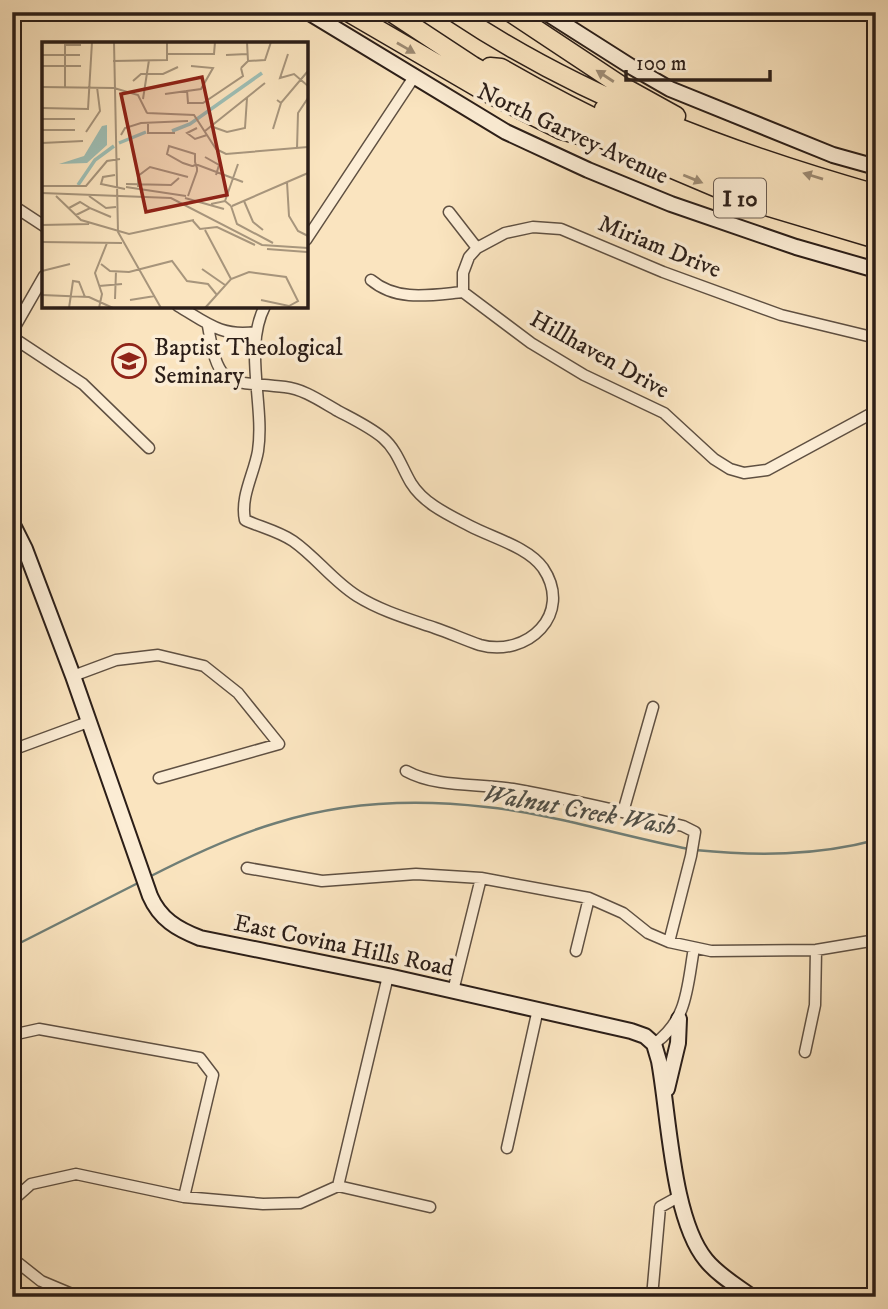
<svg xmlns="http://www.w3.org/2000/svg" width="888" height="1309" font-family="'IM FELL DW Pica',serif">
<rect width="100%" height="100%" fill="#fae4bf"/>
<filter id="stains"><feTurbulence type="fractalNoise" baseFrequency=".00286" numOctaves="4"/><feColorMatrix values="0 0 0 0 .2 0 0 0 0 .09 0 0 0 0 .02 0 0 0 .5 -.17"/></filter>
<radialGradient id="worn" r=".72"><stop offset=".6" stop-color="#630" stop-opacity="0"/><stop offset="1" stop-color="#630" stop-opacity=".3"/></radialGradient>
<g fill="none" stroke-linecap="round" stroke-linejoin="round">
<path stroke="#707e76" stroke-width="2.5" d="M695 850C756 856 816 856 876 840
M149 877C190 856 232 836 276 823 343 802 417 799 486 807 554 814 621 836 689 849
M12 947 140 882"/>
<g stroke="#5f5042" stroke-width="13">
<path id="street" d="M12 205 44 226
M449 212 477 248
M306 240 414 77
M371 280C397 302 431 295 463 292L531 343 584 375 664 413 714 459 730 469 744 473 767 470 876 411
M463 292V273L469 257 477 248 505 233 533 227 561 229 663 272 781 315 876 338
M178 306C207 323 221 337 256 332
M208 326C219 392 228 380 285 387 304 389 322 402 338 411 353 419 370 427 383 438 397 450 402 468 411 483 424 504 449 515 470 526 493 538 528 547 543 568 574 614 527 658 480 645 465 640 450 633 435 628 409 619 381 611 357 596 333 581 316 557 293 541 278 531 260 527 245 520 240 497 254 474 258 451 265 405 243 348 265 306
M12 332 44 276
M12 337 83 384 149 448
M73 676 116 660 158 655 204 666 238 693 279 744 159 778
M12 750 88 722
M406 771C437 788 479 783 513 789 570 799 627 813 683 826L695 832 691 856 669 942
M623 812 653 707
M247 868 322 881 416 874 481 878 589 898 623 913 648 933 669 942 711 951 816 950 876 940
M576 951 589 898
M453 991 481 878
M12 1035 39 1029 200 1058 213 1075 184 1197
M654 1044C688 1020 687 987 694 948
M805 1052 815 1005 816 950
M507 1148 538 1009
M338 1186 388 976
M338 1186 430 1207
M12 1201 31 1184 76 1174 184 1197 263 1204 300 1203 338 1186
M12 1258 41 1281 79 1297
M652 1297 660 1207 680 1196"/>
</g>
<g stroke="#2b1e18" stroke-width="18">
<path id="secondary" d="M308 12 506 132 588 170 671 204 796 247 876 270
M545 12 630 66 670 89 833 155 876 167
M12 523 25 549 73 676 150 896C160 919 177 929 200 938L388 976 631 1031 645 1036 654 1044 659 1061C669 1115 672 1219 706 1260 718 1275 737 1286 752 1297
M667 1089 678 1043 679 1019"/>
</g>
<g stroke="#2b1e18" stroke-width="21">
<path id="highway" d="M348 12 482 90 561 130 586 137
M391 12 473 66 609 142 746 200 876 239
M454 12C583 98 728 152 876 194
M510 12 620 85 676 116
M490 67 501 68C619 136 744 189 876 224
M604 109C691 151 782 187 876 212"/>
</g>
<use href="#street" stroke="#fcedd5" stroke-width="10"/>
<use href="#secondary" stroke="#fcedd5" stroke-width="14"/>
<use href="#highway" stroke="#fae4bf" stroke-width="18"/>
</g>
<defs><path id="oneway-solid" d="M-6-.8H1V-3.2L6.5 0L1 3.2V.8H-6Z" transform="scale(1.75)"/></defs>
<g fill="#9d8b74">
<use href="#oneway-solid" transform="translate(406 48) rotate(30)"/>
<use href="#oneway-solid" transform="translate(605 76) rotate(-147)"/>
<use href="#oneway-solid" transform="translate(813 176) rotate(-163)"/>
<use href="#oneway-solid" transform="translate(693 179) rotate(22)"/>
</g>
<defs>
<g id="school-ring" transform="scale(1.75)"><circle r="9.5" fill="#fcedd5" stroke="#8f2418" stroke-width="1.5"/><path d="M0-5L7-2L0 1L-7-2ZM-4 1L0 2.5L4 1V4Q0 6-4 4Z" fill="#8f2418"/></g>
</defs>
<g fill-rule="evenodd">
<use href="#school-ring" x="129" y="361"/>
</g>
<g text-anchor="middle" stroke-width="7" stroke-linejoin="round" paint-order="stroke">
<rect fill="#fcedd5" stroke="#6a5c51" stroke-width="2" x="714" y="178.5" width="52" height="39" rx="5"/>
<g font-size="23" font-weight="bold" fill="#2b1e18">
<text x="740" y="206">I 10</text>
</g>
<g font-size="24" fill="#2b1e18" stroke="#fcedd5">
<text transform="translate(573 133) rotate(25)" y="8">North Garvey Avenue</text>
<text transform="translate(660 246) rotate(22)" y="8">Miriam Drive</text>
<text transform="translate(600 354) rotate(29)" y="8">Hillhaven Drive</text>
<text transform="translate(344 945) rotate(12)" y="8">East Covina Hills Road</text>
</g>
<g font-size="24" fill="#2b1e18" stroke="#fcedd5" text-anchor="start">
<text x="154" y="355">Baptist Theological<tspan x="154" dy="28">Seminary</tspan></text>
</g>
<g font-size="26" font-style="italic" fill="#4e4e47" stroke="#fcedd5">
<text transform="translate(580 809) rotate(10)" y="9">Walnut Creek Wash</text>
</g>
</g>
<g transform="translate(42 42)">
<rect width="266" height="266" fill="#fae4bf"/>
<path d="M65 83V103L45 121 17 122 42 114 60 84Z" fill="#9ebeb4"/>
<path fill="none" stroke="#9ebeb4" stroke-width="3.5" d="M130 89 148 82 220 31M77 101 104 90M36 143 53 118 72 104"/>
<path fill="none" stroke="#a7957c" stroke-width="2" d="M72 0 76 190 119 266M125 12H172L173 0M246 12 238 36 252 32 266 44M0 13H38M184 13 205 12M71 19 125 18V0M206 19 223 18 229 0M0 24H39M199 26 206 19 205 0M91 39 99 32H121L136 25M0 45 72 46M23 45V3H39M72 46 96 53 105 71M145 48 146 61H161L201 34 199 26M123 52 159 47 171 26 149 24M101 57 107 18M235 58 239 61 266 29M0 66 46 67 50 0M105 71 152 73 174 107 184 112 266 105M0 77H33M106 81V91H133M171 85 185 90 203 86 205 56M155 86 145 91 153 97 165 93M231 87 239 61M0 88H33M163 89 223 41M44 90 58 69 55 45M79 93 83 86 99 81 146 79M0 101 41 99M255 107 256 71 266 56M163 115 177 123 174 133M73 133 61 135 59 142 83 147M245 140 247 174 256 189 266 194M84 142 129 143 137 136M0 144H44L65 119 78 117M84 145 144 154M96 145V134L108 125 146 135M0 151 129 156 220 203 266 206M14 154 39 178 87 192 152 178M47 154 64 166 74 165M146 154 155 129V126L153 120V112L127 104 125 112 141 121 150 124H151L153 123H156L201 140M143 156 182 167M183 159 196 122M202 159 211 180 221 188M169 162 183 159 189 164M189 164 195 182 231 201M190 164 266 131M27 166 38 160 48 166M34 173 48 166 69 175M151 179 158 187 175 185 213 203M0 183 47 182M163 188 189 237M0 200 80 201M225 207 265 210M59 222 68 229 87 230 130 219 145 239 166 242 175 253M160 227 183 243M0 229 28 222M57 244 80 242M0 253 47 255 71 266M73 257 74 229M88 258 113 254M27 266 31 239 37 240 43 255M57 266 60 252 53 231 65 201M163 266 189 237 207 230 244 235 256 259 247 264 219 258"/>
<path fill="#8f2418" fill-opacity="0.15" stroke="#8f2418" stroke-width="3.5" d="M160 35 185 153 104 170 79 52Z"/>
<rect width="266" height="266" fill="none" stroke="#2b1e18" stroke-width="3.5"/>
</g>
<rect width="888" height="1309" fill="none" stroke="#fae4bf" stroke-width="42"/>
<rect x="14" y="14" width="860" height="1281" fill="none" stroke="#2b1e18" stroke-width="3.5"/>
<rect x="21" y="21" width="846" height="1267" fill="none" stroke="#2b1e18" stroke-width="2"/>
<path d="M626 70v10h144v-10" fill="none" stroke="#2b1e18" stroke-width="3.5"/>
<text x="636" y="70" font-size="21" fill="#2b1e18" stroke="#fcedd5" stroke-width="5" paint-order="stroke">100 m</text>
<rect width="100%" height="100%" filter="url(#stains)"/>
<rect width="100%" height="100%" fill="url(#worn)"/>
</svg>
